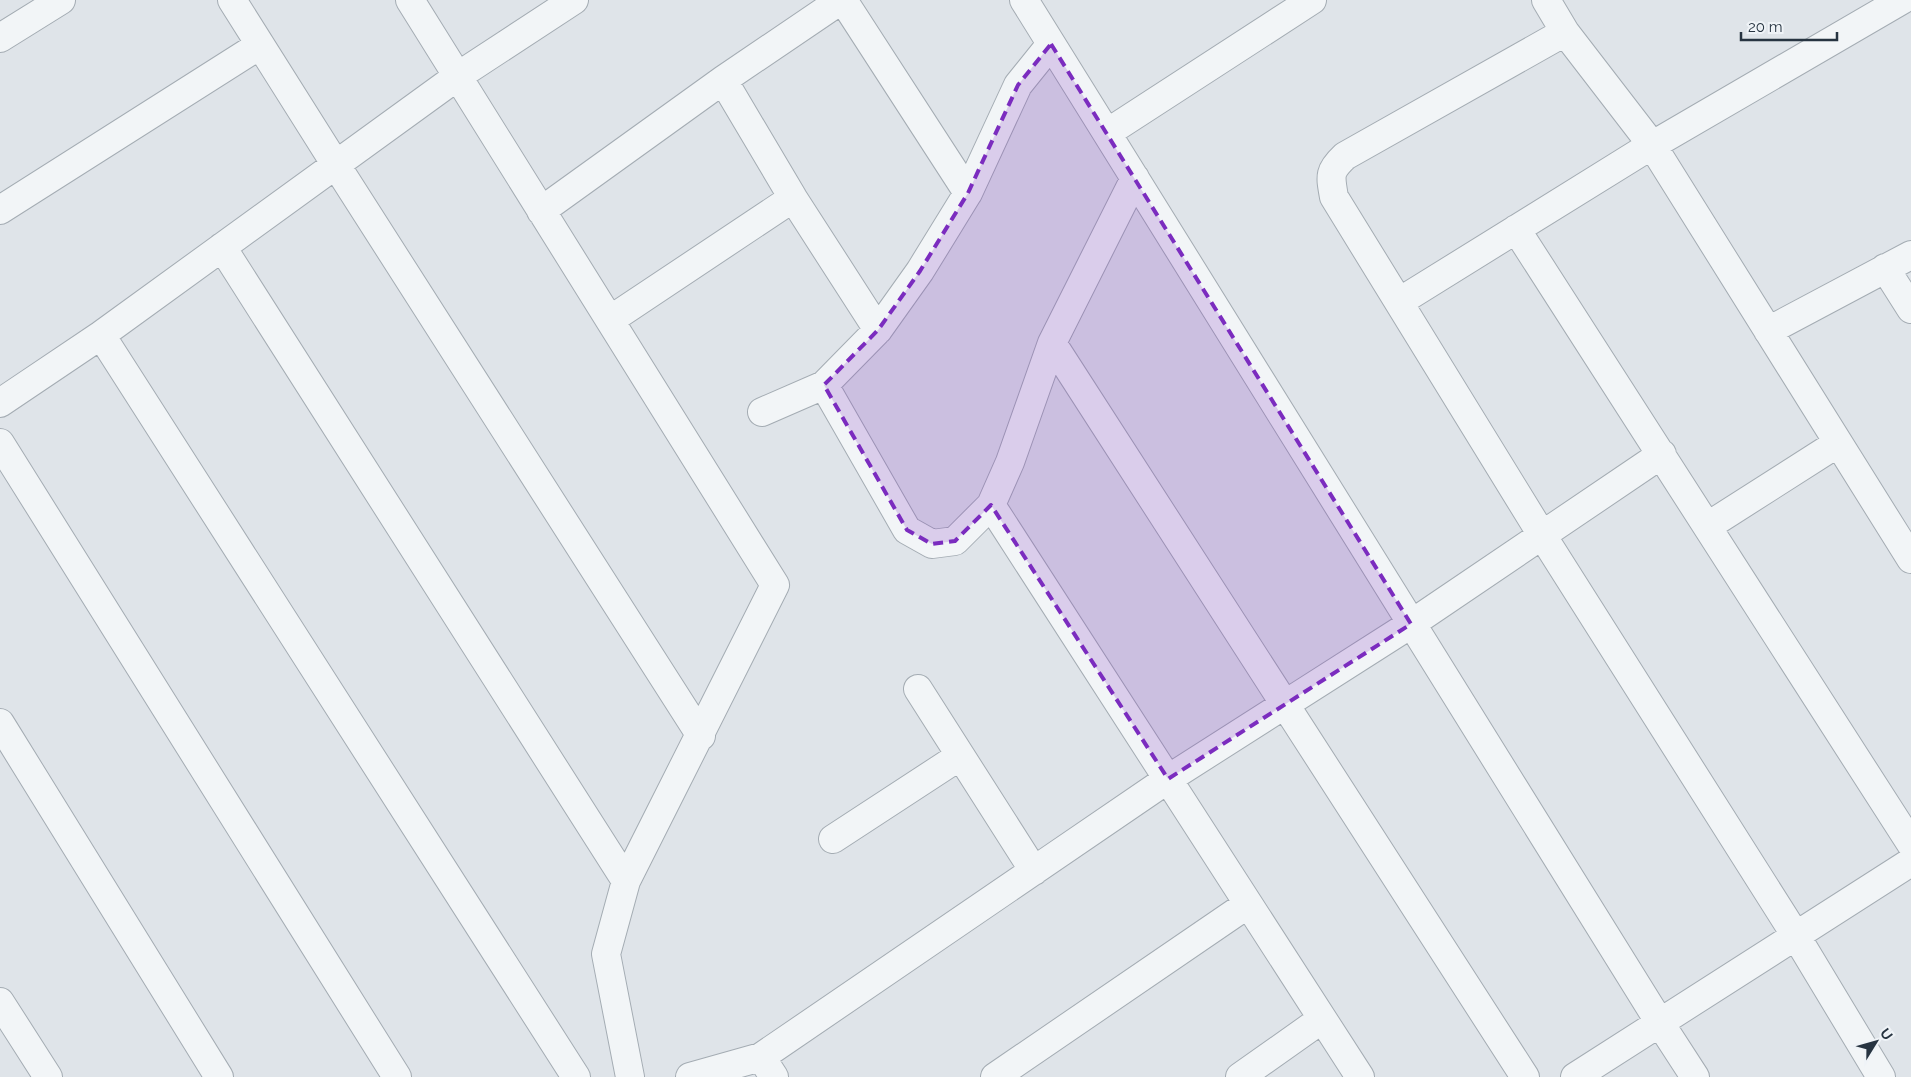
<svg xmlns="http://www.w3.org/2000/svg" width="1911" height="1077" font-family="Raleway,sans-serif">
<rect width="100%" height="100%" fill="#dfe4e9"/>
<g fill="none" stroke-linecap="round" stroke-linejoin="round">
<g stroke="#a4acb3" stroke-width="30">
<path id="minor" d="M232 0 336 165 701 736
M410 0 775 585 626 881 606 954 630 1077
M843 0 968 193
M1024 0 1660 1023 1695 1077
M1546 0 1565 32 1652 145 1911 559
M1565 32 1345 156C1329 171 1330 175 1334 197L1542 535 1796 936 1881 1077
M0 38 61 0
M723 80 793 198 878 330
M1107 133 1312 0
M1135 178 1052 343 1010 462 991 505 1360 1077
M0 210 260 45
M541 211 723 80 841 0
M1516 229 1911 844
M222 247 626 881
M1885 268 1911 309
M1399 302 1639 153 1902 0
M610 320 793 198
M1768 331 1911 255
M101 335 576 1077
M1052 343 1525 1077
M824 385 907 530 932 544 955 541 991 505
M0 403 101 335 458 76 574 0
M762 412 824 385 878 330 920 271 968 193 1018 85 1051 44
M0 443 397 1077
M1708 526 1838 443
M918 689 1034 871
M0 723 219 1077
M833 839 960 756
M0 1002 48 1077
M761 1057 1168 779 1411 624 1662 454
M690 1077 761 1057 774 1077
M995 1077 1248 904
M1240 1077 1322 1019
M1575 1077 1911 862"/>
</g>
<use href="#minor" stroke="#f2f5f7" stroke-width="28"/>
</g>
<path fill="#7b2cbf" fill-opacity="0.2" stroke="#7b2cbf" stroke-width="4" stroke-dasharray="10 6" stroke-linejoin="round" d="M1051 44 1411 624 1168 779 991 505 955 541 932 544 907 530 824 385 878 330 920 271 968 193 1018 85Z"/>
<g transform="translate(1876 1042) rotate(53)" stroke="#eff3f7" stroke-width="4" paint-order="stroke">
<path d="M0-4L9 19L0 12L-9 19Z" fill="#273441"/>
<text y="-8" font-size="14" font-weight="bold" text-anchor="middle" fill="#273441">U</text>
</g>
<path d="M1741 32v8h96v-8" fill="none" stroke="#273441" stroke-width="2.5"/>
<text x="1748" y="32" font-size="15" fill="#273441" stroke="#eff3f7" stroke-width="4" paint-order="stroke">20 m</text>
</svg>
